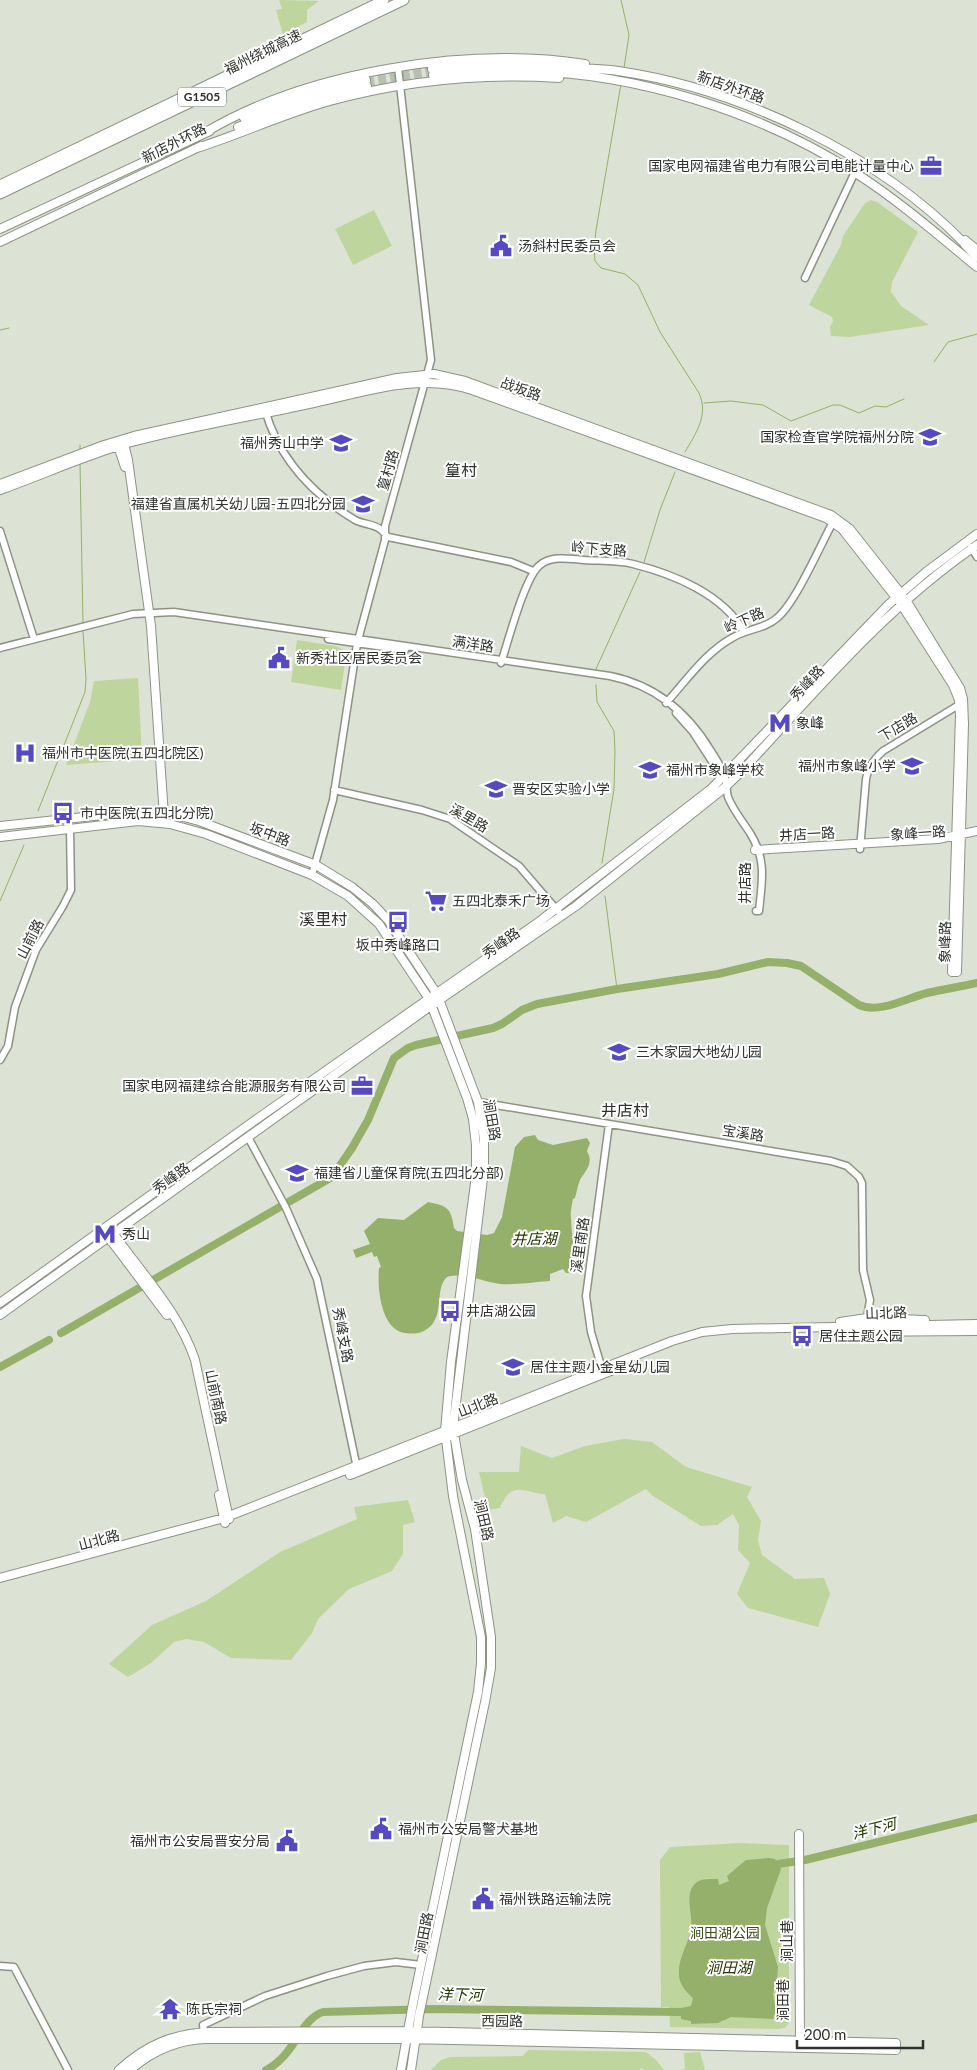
<svg xmlns="http://www.w3.org/2000/svg" width="977" height="2070" font-family="Lato,'Noto Sans SC',sans-serif">
<rect width="100%" height="100%" fill="#dce3d4"/>
<path fill="#bed59e" d="M279 0 319 1 307 10V22L299 26 302 35 285 42 276 10 282 9Z
M871 200 877 202 918 232 892 282 891 292 901 306 929 325 850 337 831 336 830 327 833 321 832 317 809 305 841 245 843 236 865 203Z
M374 210 392 246 353 265 335 229Z
M297 640 335 646 344 650 346 656 341 690 291 682Z
M138 678 142 759 66 765 90 702 94 681Z
M624 1439 652 1442 686 1467 752 1487 747 1497 761 1521 758 1540 762 1555 795 1579 824 1578 830 1594 818 1627 748 1608 737 1594 750 1563 738 1550 739 1525 733 1514 717 1525 701 1526 653 1496 646 1489 586 1522 566 1516 553 1523 545 1494C531 1494 515 1482 505 1498 503 1503 501 1503 500 1508L488 1510 479 1472H519L521 1446 552 1458 585 1446Z
M408 1500 415 1522 403 1525V1554L392 1571 349 1589 318 1619 312 1633 291 1660 231 1658 204 1642 186 1639 174 1642 151 1663 128 1677 109 1664 152 1625 206 1601 280 1552 357 1519 354 1507Z
M740 1843 789 1845V2023L785 2028 779 2029 670 2027 669 2007H661L660 1860 670 1847Z
M528 2050 646 2052 656 2060 664 2070H645L641 2068 640 2070H431L441 2060 450 2057 523 2056Z
M700 2052 705 2070H680L685 2069 684 2053Z"/>
<path fill="#94b06a" d="M535 1135 538 1140 553 1145 587 1138 590 1143 587 1151C593 1162 588 1168 581 1178 578 1183 577 1192 575 1198L573 1199C572 1205 570 1212 571 1218 571 1237 578 1255 569 1273H566L563 1269 550 1274V1281C534 1282 517 1285 500 1284 482 1282 465 1272 447 1277 433 1290 447 1319 424 1331 418 1334 412 1334 405 1333 381 1330 377 1288 379 1268L381 1267 377 1256 374 1257 372 1252 356 1258 353 1250 370 1244 364 1231 378 1218 404 1220 428 1202C447 1206 451 1207 454 1228L457 1231 487 1235 494 1233 502 1217 515 1147 524 1137Z
M769 1858 775 1859 781 1869 767 1908 765 1925 778 1967 777 1980 773 1994 776 2011 773 2019 731 2017 718 2023 691 2024V2021L681 2019V2008L691 2006 693 1998C686 1992 680 1985 679 1976 677 1959 689 1944 691 1928 693 1915 685 1897 693 1886 698 1878 709 1879 718 1879L719 1885 729 1881 727 1876 746 1860Z"/>
<g fill="none" stroke-linecap="round" stroke-linejoin="round">
<path stroke="#94b06a" stroke-width="1" d="M621 0 629 35 624 68
M621 84 596 230 594 250 595 261 601 268 625 274 638 285 660 332 699 393C709 415 696 433 685 452
M0 330 9 328
M934 362 948 342 977 334
M704 403 731 401 763 405 791 421 833 405H840L859 413 875 406 886 407 904 399
M80 452V445
M80 463 83 624
M644 562 660 510 675 472
M596 669 640 572
M596 685 597 702 614 731 615 751 614 789 602 863
M38 811 85 692 86 679 83 631
M605 896 617 989
M0 901 24 845"/>
<path stroke="#94b06a" stroke-width="8" d="M61 1333 332 1177 352 1148 368 1120 394 1058 408 1048 416 1045 493 1028 502 1024 522 1010 537 1004 617 989 718 974 768 962 787 963 801 966 859 1005C879 1014 907 998 927 993 944 989 960 987 977 983
M0 1367 49 1340
M778 1864 805 1860 977 1818
M266 2070C295 2056 300 2019 323 2012L434 2009 681 2012"/>
<path stroke="#b9c0b2" stroke-width="8" stroke-dasharray="8 4" stroke-linecap="butt" d="M366 80 432 69
M367 86 433 75"/>
<g stroke="#8c9384" stroke-width="9">
<path id="minor" d="M805 278 855 172
M265 410C279 459 312 494 355 520 362 524 374 524 380 529 383 531 385 534 388 537L511 562 533 571
M0 531 34 639
M971 547 977 557
M328 639 405 650
M0 648 133 614 174 612 610 676C655 685 688 713 711 751 716 759 721 766 724 775 727 782 726 790 728 797 733 810 743 822 750 833 767 860 762 881 759 911H756
M501 663C508 642 525 576 540 565 552 555 570 559 584 560 600 561 618 560 633 564 673 574 723 594 744 632
M666 703C686 681 706 652 732 638 746 629 765 629 777 618 796 602 820 546 833 522
M676 713 693 732 713 763
M334 790 422 810 450 819 519 866 562 916
M860 849 866 779C868 767 874 759 883 751L962 703
M312 875 333 800 357 644 385 540V526L431 360 398 67
M0 1060 8 1046 15 1007 36 950 63 906 71 890 70 828
M478 1102 831 1161 847 1166 859 1177 862 1183 863 1270 870 1300 867 1318
M248 1137 286 1208 317 1279 357 1468
M602 1369 591 1332 586 1296 609 1124
M0 1966 14 1967 68 2070
M204 2032 203 2025 265 1996 327 1976 364 1966 396 1962 421 1965"/>
</g>
<g stroke="#8c9384" stroke-width="10">
<path id="major" d="M432 69C482 64 530 64 580 68 593 69 605 69 618 71 741 89 879 155 965 244
M433 75C465 72 496 70 528 71 639 74 760 112 854 172 898 200 937 234 977 267
M244 118 293 99 366 80
M238 127 306 102 367 86
M206 132C309 71 468 46 585 64
M197 148C240 134 282 115 326 102 402 81 480 73 559 78
M0 229 210 131
M965 240 977 250
M0 242 201 146
M123 440 128 460 151 626 164 816
M117 443 125 467
M0 484 104 445 134 436 397 378 434 374 465 381 831 515 850 529 906 600 960 688 963 699 964 724 957 972H952L960 716 959 700 953 685 901 604 842 529 826 518 472 390C418 372 362 393 309 404 249 417 187 427 128 443 84 456 42 475 0 490
M0 826 131 812H164L199 821 316 865 352 887 373 904 388 920 437 994 478 1102 484 1139V1170L453 1428 462 1480 475 1529 491 1637V1668L485 1702 419 2016 411 2070
M0 837 138 821 170 824 206 834 312 875 348 896 379 924 429 999 467 1098 473 1119 476 1145V1176L451 1362 445 1431 453 1496 481 1637V1663L478 1692 413 2003 401 2070
M755 850 938 839 977 831
M114 1234C142 1274 179 1312 195 1360L229 1519
M109 1238 167 1315
M0 1303 254 1121 540 921 711 789 889 604 926 572 977 534
M0 1315 432 1005 576 906 723 789 741 772C815 692 886 607 977 545
M840 1322 867 1318 925 1320
M839 1332 977 1331
M350 1475 618 1368
M219 1495 225 1523
M0 1578 224 1518 672 1341 702 1332 732 1329 977 1324
M799 1834 800 2042
M119 2070C146 2045 172 2034 209 2032L408 2031 896 2043V2050L407 2039H205C176 2040 151 2052 130 2070"/>
</g>
<g stroke="#8c9384" stroke-width="11">
<path id="highway" d="M0 185 384 0
M0 194 404 0
M965 244 977 257"/>
</g>
<use href="#minor" stroke="#fff" stroke-width="6"/>
<use href="#major" stroke="#fff" stroke-width="8"/>
<use href="#highway" stroke="#fff" stroke-width="9"/>
</g>
<defs>
<g id="office-bare" transform="scale(1.725)"><path d="M-6-3h4V-5.5h4V-3h4V5H-6ZM-1-4.5V-3h2v-1.5ZM-6 0V1H6V0Z" fill="#5849c1" stroke="#fff" stroke-width="2.5" paint-order="stroke"/></g>
<g id="civic-bare" transform="scale(1.725)"><path d="M-.6-6.5H3V-4.5H.6V-3L4-1V1h2V6H-6V1h2V-1L-.6-3ZM-1.2 2.5V6h2.4V2.5Z" fill="#5849c1" stroke="#fff" stroke-width="2.5" paint-order="stroke"/></g>
<g id="university-bare" transform="scale(1.725)"><path d="M0-5L7-2L0 1L-7-2ZM-4 1L0 2.5L4 1V4Q0 6-4 4Z" fill="#5849c1" stroke="#fff" stroke-width="2.5" paint-order="stroke"/></g>
<g id="school-bare" transform="scale(1.725)"><path d="M0-5L7-2L0 1L-7-2ZM-4 1L0 2.5L4 1V4Q0 6-4 4Z" fill="#5849c1" stroke="#fff" stroke-width="2.5" paint-order="stroke"/></g>
<g id="metro-bare" transform="scale(1.725)"><path d="M-5.5 5V-5H-3L0 0L3-5H5.5V5H3V-.5L0 4L-3-.5V5Z" fill="#5849c1" stroke="#fff" stroke-width="2.5" paint-order="stroke"/></g>
<g id="hospital-bare" transform="scale(1.725)"><path d="M-5-5h3v3.5h4V-5h3V5h-3V1.5h-4V5h-3Z" fill="#5849c1" stroke="#fff" stroke-width="2.5" paint-order="stroke"/></g>
<g id="bus-bare" transform="scale(1.725)"><path d="M-5-6H5V4H4V6H2V4H-2V6H-4V4H-5ZM-3.5-4V0h7V-4ZM-3.5 1.2v1.5H-2V1.2ZM2 1.2v1.5H3.5V1.2Z" fill="#5849c1" stroke="#fff" stroke-width="2.5" paint-order="stroke"/></g>
<g id="supermarket-bare" transform="scale(1.725)"><path d="M-6-5.5h2.5l.6 2H6L4.5 2H-2.5L-4.4-4H-6ZM-1.5 3.2a1.3 1.3 0 1 0 .1 0ZM3 3.2a1.3 1.3 0 1 0 .1 0Z" fill="#5849c1" stroke="#fff" stroke-width="2.5" paint-order="stroke"/></g>
<g id="temple-bare" transform="scale(1.725)"><path d="M0-6L5-2H3V0L6.5 2.5H4V6H1.5V3h-3V6H-4V2.5H-6.5L-3 0V-2H-5Z" fill="#5849c1" stroke="#fff" stroke-width="2.5" paint-order="stroke"/></g>
</defs>
<g fill-rule="evenodd">
<use href="#office-bare" x="931" y="166"/>
<use href="#civic-bare" x="501" y="246"/>
<use href="#university-bare" x="930" y="437"/>
<use href="#school-bare" x="341" y="443"/>
<use href="#school-bare" x="363" y="504"/>
<use href="#civic-bare" x="279" y="658"/>
<use href="#metro-bare" x="780" y="723"/>
<use href="#hospital-bare" x="25" y="753"/>
<use href="#school-bare" x="912" y="766"/>
<use href="#school-bare" x="650" y="770"/>
<use href="#school-bare" x="496" y="789"/>
<use href="#bus-bare" x="63" y="813"/>
<use href="#supermarket-bare" x="436" y="901"/>
<use href="#bus-bare" x="398" y="922"/>
<use href="#school-bare" x="619" y="1052"/>
<use href="#office-bare" x="362" y="1086"/>
<use href="#school-bare" x="297" y="1173"/>
<use href="#metro-bare" x="105" y="1234"/>
<use href="#bus-bare" x="450" y="1311"/>
<use href="#bus-bare" x="802" y="1336"/>
<use href="#school-bare" x="513" y="1367"/>
<use href="#civic-bare" x="381" y="1829"/>
<use href="#civic-bare" x="287" y="1841"/>
<use href="#civic-bare" x="483" y="1899"/>
<use href="#temple-bare" x="170" y="2009"/>
</g>
<g text-anchor="middle" stroke-width="4" stroke-linejoin="round" paint-order="stroke">
<rect fill="#fff" stroke="#6d706b" stroke-width="1" x="178" y="87.5" width="48" height="19" rx="4"/>
<g font-size="12" font-weight="bold" fill="#2f322c">
<text x="202" y="101">G1505</text>
</g>
<g font-size="14" fill="#2f322c" stroke="#fff">
<text transform="translate(263 52) rotate(-26)" y="5">福州绕城高速</text>
<text transform="translate(731 87) rotate(19)" y="5">新店外环路</text>
<text transform="translate(174 143) rotate(-27)" y="5">新店外环路</text>
<text transform="translate(521 389) rotate(20)" y="5">战坂路</text>
<text transform="translate(388 470) rotate(-74)" y="5">篁村路</text>
<text transform="translate(599 549) rotate(4)" y="5">岭下支路</text>
<text transform="translate(744 620) rotate(-24)" y="5">岭下路</text>
<text transform="translate(473 644) rotate(8)" y="5">满洋路</text>
<text transform="translate(807 683) rotate(-47)" y="5">秀峰路</text>
<text transform="translate(898 727) rotate(-31)" y="5">下店路</text>
<text transform="translate(469 818) rotate(30)" y="5">溪里路</text>
<text transform="translate(918 833) rotate(-4)" y="5">象峰一路</text>
<text transform="translate(270 834) rotate(21)" y="5">坂中路</text>
<text transform="translate(807 834) rotate(-3)" y="5">井店一路</text>
<text transform="translate(745 883) rotate(-90)" y="5">井店路</text>
<text transform="translate(30 939) rotate(-63)" y="5">山前路</text>
<text transform="translate(945 942) rotate(-89)" y="5">象峰路</text>
<text transform="translate(501 943) rotate(-35)" y="5">秀峰路</text>
<text transform="translate(492 1120) rotate(80)" y="5">涧田路</text>
<text transform="translate(743 1133) rotate(9)" y="5">宝溪路</text>
<text transform="translate(171 1178) rotate(-36)" y="5">秀峰路</text>
<text transform="translate(580 1245) rotate(-82)" y="5">溪里南路</text>
<text transform="translate(886 1313) rotate(-2)" y="5">山北路</text>
<text transform="translate(343 1335) rotate(79)" y="5">秀峰支路</text>
<text transform="translate(216 1397) rotate(78)" y="5">山前南路</text>
<text transform="translate(478 1405) rotate(-21)" y="5">山北路</text>
<text transform="translate(484 1520) rotate(77)" y="5">涧田路</text>
<text transform="translate(99 1540) rotate(-15)" y="5">山北路</text>
<text transform="translate(424 1933) rotate(-79)" y="5">涧田路</text>
<text transform="translate(787 1941) rotate(-90)" y="5">涧山巷</text>
<text transform="translate(783 2000) rotate(-90)" y="5">涧田巷</text>
<text transform="translate(502 2021) rotate(1)" y="5">西园路</text>
</g>
<g font-size="14" fill="#2f322c" stroke="#fff" text-anchor="start">
<text x="914" y="171" text-anchor="end">国家电网福建省电力有限公司电能计量中心</text>
<text x="518" y="251">汤斜村民委员会</text>
<text x="914" y="442" text-anchor="end">国家检查官学院福州分院</text>
<text x="324" y="448" text-anchor="end">福州秀山中学</text>
<text x="346" y="509" text-anchor="end">福建省直属机关幼儿园-五四北分园</text>
<text x="296" y="663">新秀社区居民委员会</text>
<text x="796" y="728">象峰</text>
<text x="42" y="758">福州市中医院(五四北院区)</text>
<text x="896" y="771" text-anchor="end">福州市象峰小学</text>
<text x="666" y="775">福州市象峰学校</text>
<text x="512" y="794">晋安区实验小学</text>
<text x="80" y="818">市中医院(五四北分院)</text>
<text x="452" y="906">五四北泰禾广场</text>
<text x="398" y="950" text-anchor="middle">坂中秀峰路口</text>
<text x="636" y="1057">三木家园大地幼儿园</text>
<text x="346" y="1091" text-anchor="end">国家电网福建综合能源服务有限公司</text>
<text x="314" y="1178">福建省儿童保育院(五四北分部)</text>
<text x="122" y="1239">秀山</text>
<text x="466" y="1316">井店湖公园</text>
<text x="819" y="1341">居住主题公园</text>
<text x="530" y="1372">居住主题小金星幼儿园</text>
<text x="398" y="1834">福州市公安局警犬基地</text>
<text x="270" y="1846" text-anchor="end">福州市公安局晋安分局</text>
<text x="499" y="1904">福州铁路运输法院</text>
<text x="186" y="2014">陈氏宗祠</text>
</g>
<g font-size="14" fill="#3b4d1a" stroke="#fff">
<text x="725" y="1938">涧田湖公园</text>
</g>
<g font-size="15" font-style="italic" fill="#243500" stroke="#fff">
<text x="534" y="1244">井店湖</text>
<text transform="translate(874 1829) rotate(-14)" y="5">洋下河</text>
<text x="729" y="1973">涧田湖</text>
<text transform="translate(460 1995) rotate(1)" y="5">洋下河</text>
</g>
<g font-size="16" fill="#2f322c" stroke="#fff">
<text x="461" y="476">篁村</text>
<text x="323" y="925">溪里村</text>
<text x="625" y="1116">井店村</text>
</g>
</g>
<path d="M797 2040v8h126v-8" fill="none" stroke="#2f322c" stroke-width="2.5"/>
<text x="804" y="2040" font-size="15" fill="#2f322c" stroke="#ffffff" stroke-width="4" paint-order="stroke">200 m</text>
</svg>
